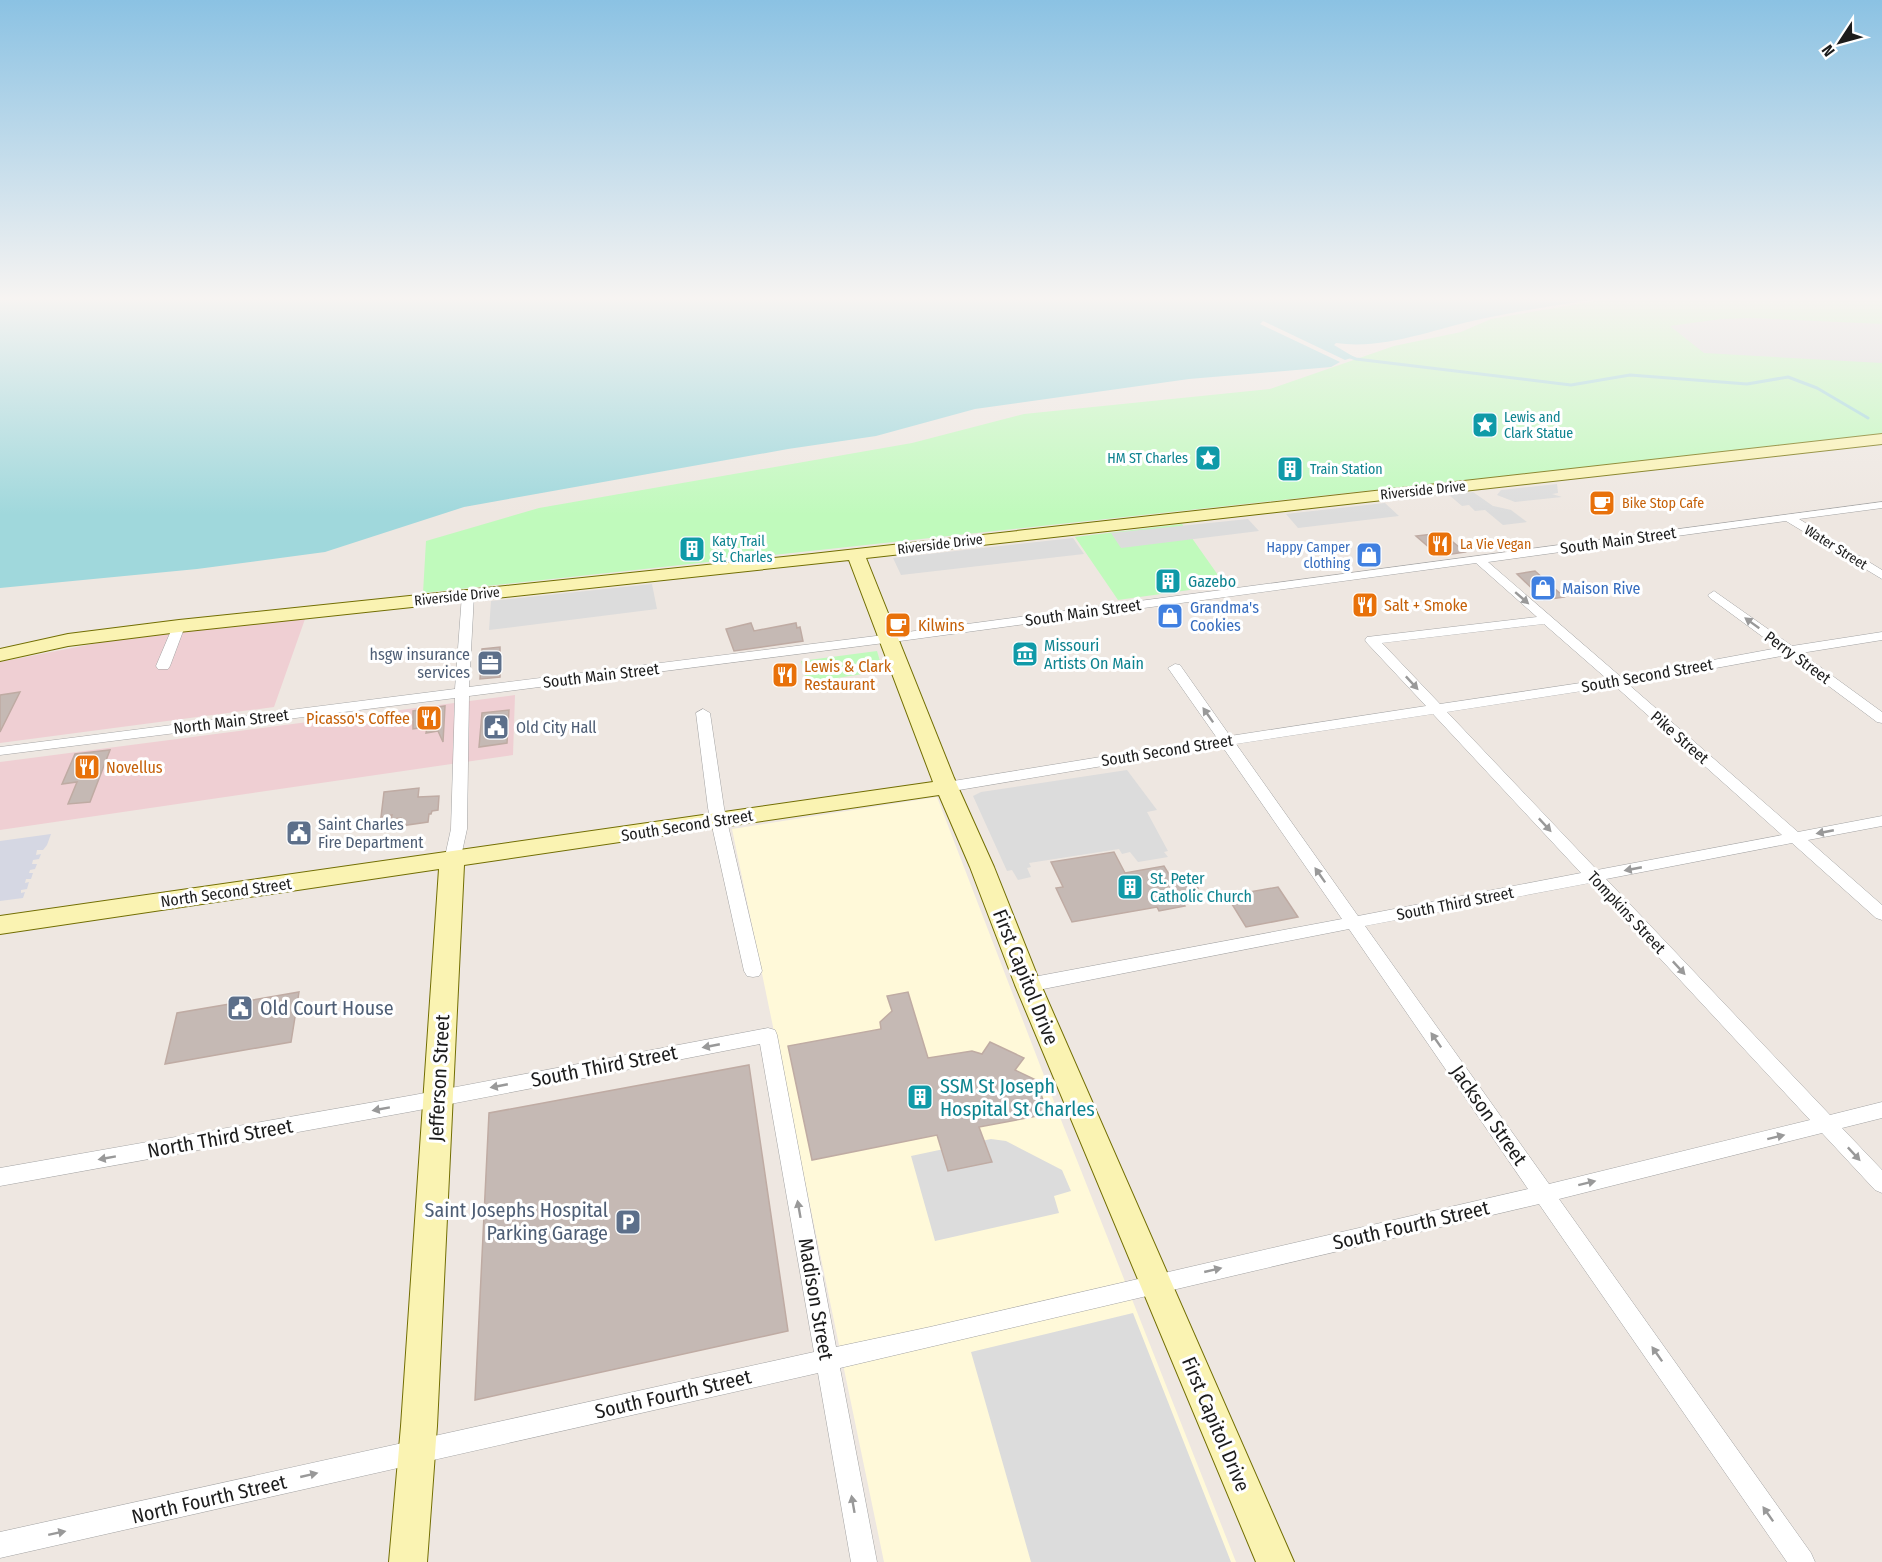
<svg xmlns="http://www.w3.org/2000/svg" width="1882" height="1562" font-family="'Fira Sans Condensed',sans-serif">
<rect width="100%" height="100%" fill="#eee7e1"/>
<path fill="#efcfd3" d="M305 619 274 707 0 743V662L113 640 195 629Z
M515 695 513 755 0 830V762Z"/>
<path fill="#fff9d9" d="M937 797 1063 1125 1236 1562H884L732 829Z"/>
<path fill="#c0fabc" d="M1619 297H1882V435L423 593 426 541 539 508 912 443 1024 414 1270 389 1394 346 1461 332 1491 319Z
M1182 524 1225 585 1118 600 1075 537Z
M877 651 883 671 837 678 839 686 809 691 801 661Z"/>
<path fill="#dcdcdc" d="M1754 318 1882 324V363L1704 353 1670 326 1721 319Z
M1557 484 1558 493 1552 494 1562 497 1515 502 1497 495 1501 490Z
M1473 492 1493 506 1511 510 1527 522 1503 525 1485 510 1475 511 1469 505 1462 506 1449 495Z
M1385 503 1399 516 1298 528 1286 514Z
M1248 519 1259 531 1121 548 1111 533Z
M1073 538 1084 554 901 575 893 558Z
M652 584 657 609 489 630 491 601Z
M1127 770 1157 810 1147 812 1168 851 1164 852 1168 857 1138 862 1130 852 1122 854 1119 849 1029 863 1031 867 1027 868 1031 877 1018 880 1012 870 1007 871 973 796 981 792Z
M991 1139 1006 1141 1062 1170 1071 1191 1054 1196 1059 1213 935 1241 911 1156Z
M1133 1313 1231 1562H1031L971 1352Z"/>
<path fill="#d5d7e3" d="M51 834 47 845 43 850H37L36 855 41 854 39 859 33 860 32 864H37L35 869 30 870 29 873H33L31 879H26L25 883 29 882 27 889 21 890V893L25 892 23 898 0 901V841Z"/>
<path fill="#a0d8dc" d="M21 297H1612C1569 303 1524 310 1481 319 1434 329 1384 350 1336 343L1334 345 1354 357 1345 360 1263 321 1260 324 1340 362 1331 367 1189 379 975 409 876 436 788 449 464 507 325 552 197 569 0 588V300Z"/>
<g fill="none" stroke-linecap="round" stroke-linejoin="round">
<path stroke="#a0d8dc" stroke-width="3" d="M1345 355 1356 359 1571 385 1630 375 1747 384 1788 377 1817 388 1868 418"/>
</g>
<path fill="#c5b9b4" stroke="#bfaba3" stroke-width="1.5" d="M1442 533 1465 552 1439 556 1416 536Z
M1535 571 1564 597 1544 600 1517 574Z
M751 623 754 631 796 623 797 628 800 627 803 641 734 651 726 629Z
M500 647V677L480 679 482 649Z
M20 692 0 732V695Z
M445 706 443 742 438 731 426 733 427 727 413 729V711Z
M509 710 507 743 479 747 482 713Z
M110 750 90 802 68 804 77 782 62 784 75 754Z
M419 788 418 797 439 796 438 810 432 811 431 814H429L428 822 400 826 401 818 391 819 392 815 381 817 384 792Z
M1114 852 1125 873 1164 866 1170 876 1185 878 1198 888 1180 897 1185 906 1159 911 1157 907 1072 922 1056 888 1063 887 1051 862Z
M1278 887 1298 917 1246 927 1227 896Z
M299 992 291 1042 165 1064 177 1013Z
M908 992 928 1058 972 1051 982 1054 990 1042 1024 1058 1015 1070 1036 1080 1048 1114 979 1127 992 1162 948 1171 937 1135 812 1160 788 1046 881 1029 880 1022 892 1011 887 996Z
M749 1065 788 1331 475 1400 489 1113Z"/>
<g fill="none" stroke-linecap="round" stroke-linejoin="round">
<g stroke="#a3a3a3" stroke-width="1">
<path id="street" d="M1882 502V508L1799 519 1882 570V579L1786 521 1488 562 1621 677 1778 648 1710 598 1708 595 1714 591 1792 646 1882 632V640L1801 653 1882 712V723L1877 722 1787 655 1628 684 1798 832 1882 816V826L1808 840 1882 905V920L1876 918 1792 843 1606 879 1830 1115 1882 1102V1118L1842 1128 1882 1170V1193L1875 1190 1822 1133 1559 1199 1811 1553 1815 1562H1787L1539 1204 840 1368 877 1562H851L818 1373 0 1558V1532L814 1352 760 1044 414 1111 0 1186V1168L414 1095 768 1028 775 1030 777 1035 836 1347 930 1327 1528 1189 1349 929 1028 992 1022 990 1019 985 1022 980 1028 978 1342 919 1222 746 947 792 939 787 947 782 1217 738 1168 668 1175 664 1180 665 1230 736 1426 706 1367 643 1365 640 1367 637 1537 617 1476 563 900 641 469 696 467 829 460 861 458 865H446L444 861 451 829 455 698 0 755V747L455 689 462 595 468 591 474 595 469 687 900 633ZM1544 624 1607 679 1440 704 1382 643ZM1615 686 1782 835 1597 870 1447 712ZM1433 714 1581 873 1358 916 1236 744ZM1590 883 1810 1120 1549 1184 1365 926Z
M179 622 185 626 170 666 168 669H158L156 666 173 626Z
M703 709 710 713 724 808 762 971 759 976 753 977 747 976 744 971 708 808 696 713Z"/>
</g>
<g stroke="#726e03" stroke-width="2">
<path id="secondary" d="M1882 434V444L866 558 954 778 994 867 1041 985 1294 1562H1256L1015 985 970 867 939 795 464 865 437 1426 427 1562H389L401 1426 439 869 0 934V916L933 782 849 560 179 632 68 646 0 661V649L68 634 179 620 812 554Z"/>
</g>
<use href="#street" fill="#fff" fill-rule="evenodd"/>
<use href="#secondary" fill="#faf3b2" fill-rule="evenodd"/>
</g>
<defs><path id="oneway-solid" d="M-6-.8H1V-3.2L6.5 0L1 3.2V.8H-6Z" transform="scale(1.5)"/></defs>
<g fill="#999">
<use href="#oneway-solid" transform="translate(1522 598) rotate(41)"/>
<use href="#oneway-solid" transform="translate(1752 623) rotate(-144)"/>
<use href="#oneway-solid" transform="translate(1412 683) rotate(47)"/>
<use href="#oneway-solid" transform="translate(1208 715) rotate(-125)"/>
<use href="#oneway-solid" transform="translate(1545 825) rotate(47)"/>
<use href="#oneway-solid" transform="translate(1825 832) rotate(169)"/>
<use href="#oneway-solid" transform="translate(1633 869) rotate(169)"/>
<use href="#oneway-solid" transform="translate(1320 875) rotate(-125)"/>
<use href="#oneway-solid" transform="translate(1679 968) rotate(47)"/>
<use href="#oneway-solid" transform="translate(1436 1040) rotate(-125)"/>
<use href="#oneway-solid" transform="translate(711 1046) rotate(169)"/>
<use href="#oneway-solid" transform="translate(499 1086) rotate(169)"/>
<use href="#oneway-solid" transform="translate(381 1109) rotate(170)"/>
<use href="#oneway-solid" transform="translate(1776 1137) rotate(-14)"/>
<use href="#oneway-solid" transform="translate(1854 1154) rotate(47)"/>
<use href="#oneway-solid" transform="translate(107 1158) rotate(170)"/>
<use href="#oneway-solid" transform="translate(1587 1183) rotate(-14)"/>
<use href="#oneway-solid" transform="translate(799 1209) rotate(-100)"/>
<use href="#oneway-solid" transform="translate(1213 1270) rotate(-13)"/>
<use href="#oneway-solid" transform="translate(1657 1354) rotate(-125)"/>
<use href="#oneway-solid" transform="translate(309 1475) rotate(-13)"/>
<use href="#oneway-solid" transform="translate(853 1504) rotate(-100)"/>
<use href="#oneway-solid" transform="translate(1768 1514) rotate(-125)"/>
<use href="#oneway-solid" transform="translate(57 1533) rotate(-12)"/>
</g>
<linearGradient id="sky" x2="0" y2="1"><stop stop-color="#8bc2e3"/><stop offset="0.58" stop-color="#f7f4f2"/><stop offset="1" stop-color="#f7f4f2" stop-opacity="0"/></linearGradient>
<rect width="1882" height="515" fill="url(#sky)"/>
<defs>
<g id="sight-square" transform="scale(1.35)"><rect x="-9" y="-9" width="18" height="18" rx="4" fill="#0f9aa8" stroke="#fff"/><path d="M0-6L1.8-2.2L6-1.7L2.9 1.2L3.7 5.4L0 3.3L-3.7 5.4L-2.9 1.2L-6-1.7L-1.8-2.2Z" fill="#fff"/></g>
<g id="building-square" transform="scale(1.35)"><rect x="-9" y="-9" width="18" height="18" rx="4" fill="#0f9aa8" stroke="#fff"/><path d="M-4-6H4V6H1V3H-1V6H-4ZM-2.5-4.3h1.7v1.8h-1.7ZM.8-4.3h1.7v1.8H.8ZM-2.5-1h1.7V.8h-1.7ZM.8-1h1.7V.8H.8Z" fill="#fff"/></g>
<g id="cafe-square" transform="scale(1.35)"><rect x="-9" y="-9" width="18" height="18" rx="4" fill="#e8710a" stroke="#fff"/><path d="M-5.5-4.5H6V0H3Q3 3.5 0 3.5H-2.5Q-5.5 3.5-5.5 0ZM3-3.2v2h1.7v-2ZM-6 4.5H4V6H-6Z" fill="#fff"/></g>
<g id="restaurant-square" transform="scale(1.35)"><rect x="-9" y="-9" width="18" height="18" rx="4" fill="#e8710a" stroke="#fff"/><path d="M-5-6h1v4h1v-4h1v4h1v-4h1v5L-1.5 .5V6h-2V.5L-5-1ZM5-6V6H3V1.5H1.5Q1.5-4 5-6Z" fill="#fff"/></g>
<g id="shop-square" transform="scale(1.35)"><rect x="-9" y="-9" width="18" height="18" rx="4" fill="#3f7fe0" stroke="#fff"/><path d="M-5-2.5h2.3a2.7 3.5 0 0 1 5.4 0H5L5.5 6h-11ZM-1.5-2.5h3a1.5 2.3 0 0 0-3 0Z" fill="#fff"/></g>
<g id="museum-square" transform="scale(1.35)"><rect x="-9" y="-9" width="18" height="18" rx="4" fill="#0f9aa8" stroke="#fff"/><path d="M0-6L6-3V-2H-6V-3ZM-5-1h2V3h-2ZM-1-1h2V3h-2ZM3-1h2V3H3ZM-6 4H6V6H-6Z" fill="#fff"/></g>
<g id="office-square" transform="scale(1.35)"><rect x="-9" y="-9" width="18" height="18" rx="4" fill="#5c6f8a" stroke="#fff"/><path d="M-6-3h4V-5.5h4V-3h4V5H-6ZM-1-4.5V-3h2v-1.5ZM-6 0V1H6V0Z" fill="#fff"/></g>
<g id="civic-square" transform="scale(1.35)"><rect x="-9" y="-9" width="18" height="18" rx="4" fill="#5c6f8a" stroke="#fff"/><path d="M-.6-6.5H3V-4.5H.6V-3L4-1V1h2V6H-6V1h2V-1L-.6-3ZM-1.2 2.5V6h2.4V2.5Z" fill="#fff"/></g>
<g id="parking-square" transform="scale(1.35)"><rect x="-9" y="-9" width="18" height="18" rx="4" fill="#5c6f8a" stroke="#fff"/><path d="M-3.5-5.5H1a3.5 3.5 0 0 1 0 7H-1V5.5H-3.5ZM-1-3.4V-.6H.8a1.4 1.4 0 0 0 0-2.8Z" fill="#fff"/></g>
</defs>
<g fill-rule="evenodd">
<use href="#sight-square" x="1485" y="425"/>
<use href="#sight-square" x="1208" y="458"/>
<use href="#building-square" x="1290" y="469"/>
<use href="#cafe-square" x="1602" y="503"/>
<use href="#restaurant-square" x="1440" y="544"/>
<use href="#building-square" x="692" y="549"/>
<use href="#shop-square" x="1369" y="555"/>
<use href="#building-square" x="1168" y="581"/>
<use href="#shop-square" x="1543" y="588"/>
<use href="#restaurant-square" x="1365" y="605"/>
<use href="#shop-square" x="1170" y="616"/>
<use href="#cafe-square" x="898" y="625"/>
<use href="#museum-square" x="1025" y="654"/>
<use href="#office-square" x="490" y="663"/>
<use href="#restaurant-square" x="785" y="675"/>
<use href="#restaurant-square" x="429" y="718"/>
<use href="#civic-square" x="496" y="727"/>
<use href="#restaurant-square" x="87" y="767"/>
<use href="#civic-square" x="299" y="833"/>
<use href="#building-square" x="1130" y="887"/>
<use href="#civic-square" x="240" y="1008"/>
<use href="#building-square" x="920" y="1097"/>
<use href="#parking-square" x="628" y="1222"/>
</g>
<g text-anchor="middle" stroke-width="6" stroke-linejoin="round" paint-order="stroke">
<g font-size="14" fill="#0d838f" stroke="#fff" text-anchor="start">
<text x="1504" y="422">Lewis and<tspan x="1504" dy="16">Clark Statue</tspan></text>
<text x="1188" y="463" text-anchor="end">HM ST Charles</text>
<text x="1310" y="474">Train Station</text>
<text x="712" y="546">Katy Trail<tspan x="712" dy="16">St. Charles</tspan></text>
</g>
<g font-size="14" fill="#1c1c1c" stroke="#fff">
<text transform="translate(1423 490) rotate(-6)" y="5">Riverside Drive</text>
<text transform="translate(940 544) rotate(-7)" y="5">Riverside Drive</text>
<text transform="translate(1836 547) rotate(32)" y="5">Water Street</text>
<text transform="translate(457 596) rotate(-6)" y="5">Riverside Drive</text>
</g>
<g font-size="14" fill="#c56008" stroke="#fff" text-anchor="start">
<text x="1622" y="508">Bike Stop Cafe</text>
<text x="1460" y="549">La Vie Vegan</text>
</g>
<g font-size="14" fill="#366cbe" stroke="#fff" text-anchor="end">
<text x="1350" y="552">Happy Camper<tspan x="1350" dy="16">clothing</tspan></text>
</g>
<g font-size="16" fill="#1c1c1c" stroke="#fff">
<text transform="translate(1618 540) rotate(-8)" y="6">South Main Street</text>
<text transform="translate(1083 612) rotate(-8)" y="6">South Main Street</text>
<text transform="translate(1798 657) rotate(36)" y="6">Perry Street</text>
<text transform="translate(601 675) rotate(-7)" y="6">South Main Street</text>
<text transform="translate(1647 675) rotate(-10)" y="6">South Second Street</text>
<text transform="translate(231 721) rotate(-7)" y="6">North Main Street</text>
<text transform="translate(1680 737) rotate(41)" y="6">Pike Street</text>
<text transform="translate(1167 750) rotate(-9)" y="6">South Second Street</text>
<text transform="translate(687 825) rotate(-9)" y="6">South Second Street</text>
<text transform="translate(226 892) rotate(-8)" y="6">North Second Street</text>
<text transform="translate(1455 903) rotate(-11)" y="6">South Third Street</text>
<text transform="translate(1627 912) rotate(47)" y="6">Tompkins Street</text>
</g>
<g font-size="16" fill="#0d838f" stroke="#fff" text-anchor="start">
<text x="1188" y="587">Gazebo</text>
<text x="1044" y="651">Missouri<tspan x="1044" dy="18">Artists On Main</tspan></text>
<text x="1150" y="884">St. Peter<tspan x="1150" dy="18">Catholic Church</tspan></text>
</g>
<g font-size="16" fill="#366cbe" stroke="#fff" text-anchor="start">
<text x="1562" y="594">Maison Rive</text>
<text x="1190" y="613">Grandma's<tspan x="1190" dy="18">Cookies</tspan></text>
</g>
<g font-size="16" fill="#c56008" stroke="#fff" text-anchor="start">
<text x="1384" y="611">Salt + Smoke</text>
<text x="918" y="631">Kilwins</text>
<text x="804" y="672">Lewis &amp; Clark<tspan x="804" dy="18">Restaurant</tspan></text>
<text x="410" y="724" text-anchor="end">Picasso's Coffee</text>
<text x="106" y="773">Novellus</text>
</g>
<g font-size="16" fill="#4e5e75" stroke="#fff" text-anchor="start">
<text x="470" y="660" text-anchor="end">hsgw insurance<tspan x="470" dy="18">services</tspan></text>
<text x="516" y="733">Old City Hall</text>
<text x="318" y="830">Saint Charles<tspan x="318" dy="18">Fire Department</tspan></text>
</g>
<g font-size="20" fill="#1c1c1c" stroke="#fff">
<text transform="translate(1026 977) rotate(68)" y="7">First Capitol Drive</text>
<text transform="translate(604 1066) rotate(-11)" y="7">South Third Street</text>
<text transform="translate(439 1078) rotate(-87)" y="7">Jefferson Street</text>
<text transform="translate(1489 1115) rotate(55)" y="7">Jackson Street</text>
<text transform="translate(220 1138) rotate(-10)" y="7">North Third Street</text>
<text transform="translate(1411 1225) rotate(-13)" y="7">South Fourth Street</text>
<text transform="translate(816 1299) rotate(80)" y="7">Madison Street</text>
<text transform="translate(673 1394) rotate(-13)" y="7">South Fourth Street</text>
<text transform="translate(1216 1424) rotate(67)" y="7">First Capitol Drive</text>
<text transform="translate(209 1499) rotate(-13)" y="7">North Fourth Street</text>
</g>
<g font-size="20" fill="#4e5e75" stroke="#fff" text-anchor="start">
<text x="260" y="1015">Old Court House</text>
<text x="608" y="1217" text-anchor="end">Saint Josephs Hospital<tspan x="608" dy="23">Parking Garage</tspan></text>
</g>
<g font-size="20" fill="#0d838f" stroke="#fff" text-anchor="start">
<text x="940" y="1093">SSM St Joseph<tspan x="940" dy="23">Hospital St Charles</tspan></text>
</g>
</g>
<g transform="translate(1840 42) rotate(234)" stroke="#ffffff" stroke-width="4.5" paint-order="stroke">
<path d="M0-4.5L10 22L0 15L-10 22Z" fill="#1c1c1c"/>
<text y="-9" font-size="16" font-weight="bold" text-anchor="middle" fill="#1c1c1c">N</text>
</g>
</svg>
